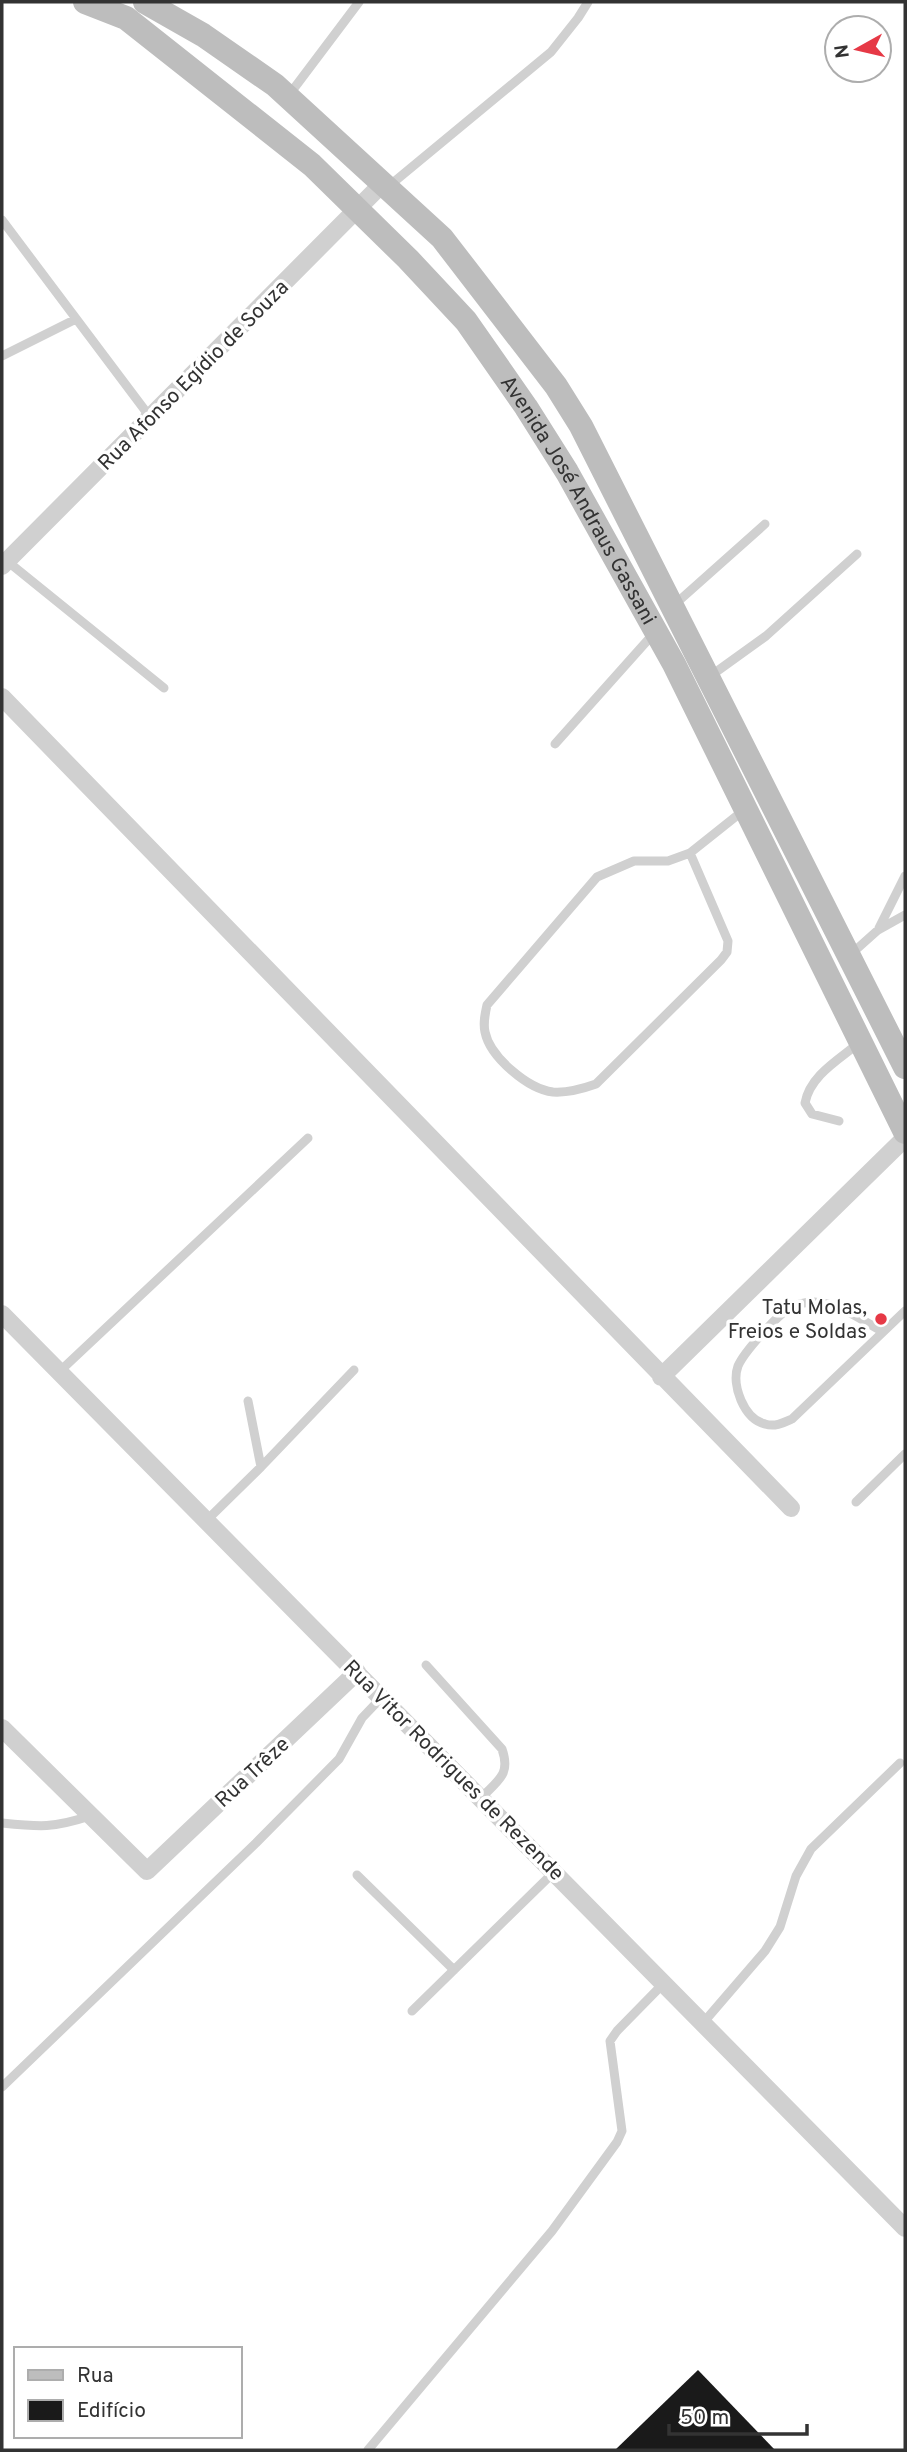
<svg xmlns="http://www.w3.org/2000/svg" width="907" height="2452" font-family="Overpass,sans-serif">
<rect width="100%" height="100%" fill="#fff"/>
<path fill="#1a1a1a" d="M698 2370 775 2450H615Z"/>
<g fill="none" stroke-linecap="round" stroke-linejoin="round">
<path stroke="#d0d0d0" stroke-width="9" d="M289 95 359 2
M389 186 551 52 578 18 588 2
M2 220 150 417
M2 356 76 319
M7 561 164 688
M673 606 765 524
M709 677 766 636 857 554
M555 744 655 632
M690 853 728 941 727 952 721 960 596 1084C582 1089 568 1093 553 1092 528 1089 490 1057 485 1032 483 1023 485 1014 487 1005L597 877 634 861H668L690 853 744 810
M879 928 905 876
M850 955 878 930 905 915
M839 1121 812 1114 805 1103C810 1075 840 1059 860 1042
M883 1332C862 1320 839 1303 814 1302 805 1302 796 1304 788 1309 775 1318 744 1352 738 1366 731 1385 744 1419 765 1424 775 1427 783 1423 792 1419L905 1311
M59 1372 308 1138
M248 1401 261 1467
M856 1502 905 1454
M207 1520 261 1467 354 1370
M426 1665 502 1749C511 1775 498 1780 481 1798
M2 1823C41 1827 53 1828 90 1816
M357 1875 454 1970
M412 2011 554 1872
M703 2023 765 1951 780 1927 796 1876 811 1849 900 1763
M2 2087 256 1843 339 1759 362 1718 382 1697
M368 2450 552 2231 617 2142 622 2131 610 2041 617 2031 664 1983"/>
<path stroke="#d0d0d0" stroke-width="18" d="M2 566 383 183
M2 697 791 1508
M2 1314 905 2228
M661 1377 905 1138
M2 1728 147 1871 357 1672"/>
<g stroke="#bdbdbd" stroke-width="24">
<path id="s1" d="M85 2 126 18 312 165 408 259 466 321 526 407 567 472 674 664 905 1132"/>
<path d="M145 2 203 35 275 85 442 238 556 386 581 426 905 1067"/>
</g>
</g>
<circle fill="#e63946" stroke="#fff" stroke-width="2.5" cx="881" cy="1319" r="7"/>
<g text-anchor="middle" stroke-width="7" stroke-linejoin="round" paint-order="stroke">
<g font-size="21" fill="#333" stroke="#fff">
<text transform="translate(193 375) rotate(-45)" y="7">Rua Afonso Egídio de Souza</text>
<text dy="7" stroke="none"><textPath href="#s1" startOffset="712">Avenida José Andraus Gassani</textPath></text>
<text transform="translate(454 1770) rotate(45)" y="7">Rua Vitor Rodrigues de Rezende</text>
<text transform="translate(252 1772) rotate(-43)" y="7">Rua Trêze</text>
</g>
<g font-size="21" fill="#333" stroke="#fff" text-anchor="end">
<text x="867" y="1314">Tatu Molas,<tspan x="867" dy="24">Freios e Soldas</tspan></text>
</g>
</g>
<rect width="907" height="2452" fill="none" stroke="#333333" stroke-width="7"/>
<rect x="14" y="2347" width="228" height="91" fill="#ffffff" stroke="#adadad" stroke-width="2"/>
<rect x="28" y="2370" width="35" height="10" fill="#bdbdbd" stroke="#adadad" stroke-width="2"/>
<text x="77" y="2382" font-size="21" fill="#333333">Rua</text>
<rect x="28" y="2400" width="35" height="21" fill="#1a1a1a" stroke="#adadad" stroke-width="2"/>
<text x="77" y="2417" font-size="21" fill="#333333">Edifício</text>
<g transform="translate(858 49) rotate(262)"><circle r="33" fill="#ffffff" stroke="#adadad" stroke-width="2"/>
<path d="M0-5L12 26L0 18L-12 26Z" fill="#e63946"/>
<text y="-10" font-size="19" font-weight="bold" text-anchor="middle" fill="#333333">N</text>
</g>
<path d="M669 2424v10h138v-10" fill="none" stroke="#333333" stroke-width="3.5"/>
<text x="680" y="2424" font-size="21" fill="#333333" stroke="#ffffff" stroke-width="5" paint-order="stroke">50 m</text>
</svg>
